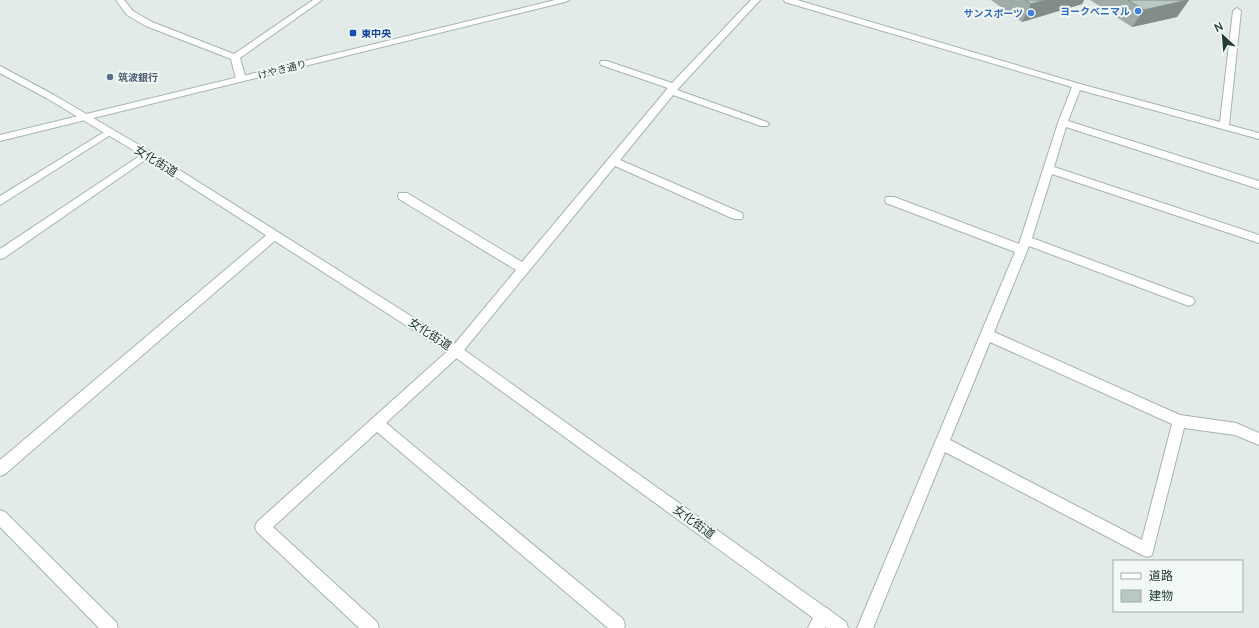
<svg xmlns="http://www.w3.org/2000/svg" width="1259" height="628" font-family="Manrope,'Noto Sans JP',sans-serif">
<rect width="100%" height="100%" fill="#e2ebe7"/>
<g fill="none" stroke-linecap="round" stroke-linejoin="round">
<g stroke="#a5b3ae" stroke-width="2">
<path id="minor" d="M116 0H124L133 11 152 22 234 54 313 0H322L240 58 246 79 241 82 236 79 231 59 146 26 127 15Z
M751 0H760L677 90 767 122 769 124 767 126H761L673 95 620 160 742 213 743 216 742 219H734L615 166 460 355 386 423 623 619 625 625 624 628H608L377 432 273 527 377 622 379 628H359L257 532 255 527 257 522 452 347 516 270 399 199 398 196 399 193H407L522 262 668 88 601 65 600 63 601 61H607L672 83Z
M784 0H797L1080 84 1220 122 1233 11 1237 8 1241 11 1229 125 1259 133V139L1080 90 1068 121 1259 181V189L1066 127 1054 167 1259 235V243L1052 174 1032 238 1193 298 1195 301 1193 304 1189 306 1029 246 994 332 1180 415 1236 423 1259 433V445L1235 435 1184 428 1152 555 1147 557 1142 555 945 452 873 628H857L1015 252 886 203 885 200 886 197H894L1019 244 1058 123 1072 87 785 2ZM990 342 1172 424 1142 540 950 440Z
M109 129 112 130 114 132 112 134 0 205V196Z
M147 151 151 152 152 154 151 156 4 258 0 259V249Z
M274 231 278 232 280 235 278 238 5 474 0 476V460L270 232Z
M0 510 5 512 116 622 118 628H99L0 527Z
M823 607 829 609 831 615 825 628H808L817 609Z"/>
</g>
<g stroke="#a5b3ae" stroke-width="2">
<path id="tertiary" d="M0 66 54 95 151 152 460 347 846 622 848 628H827L452 355 143 156 48 99 0 73Z"/>
</g>
<g stroke="#a1b6af" stroke-width="2">
<path id="secondary" d="M555 0H569L565 2 0 141V135Z"/>
</g>
<use href="#minor" fill="#fff" fill-rule="evenodd"/>
<use href="#tertiary" fill="#fff" fill-rule="evenodd"/>
<use href="#secondary" fill="#fff" fill-rule="evenodd"/>
</g>
<path fill="#a0aca8" d="M991 0H1084L1082 4 1022 22Z
M1090 0H1189L1177 17 1132 27Z"/>
<path fill="#828c88" d="M1046 0H1084L1082 4 1022 22 1031 4Z
M1188 0H1189L1177 17 1132 27 1144 10Z"/>
<path fill="#bac8c3" stroke="#828c88" d="M1025 0H1046L1031 4Z
M1128 0H1188L1144 10Z"/>
<g fill="#3f7fe0" stroke="#f2f8f5" stroke-width="1.5">
<circle cx="1138" cy="11" r="4"/>
<circle cx="1031" cy="13" r="4"/>
</g>
<rect fill="#1a4fb4" stroke="#f2f8f5" stroke-width="1.5" x="349" y="29" width="8" height="8" rx="2"/>
<circle fill="#5c6f8a" stroke="#f2f8f5" stroke-width="1.5" cx="110" cy="77" r="4"/>
<g text-anchor="middle" stroke-width="4" stroke-linejoin="round" paint-order="stroke">
<g font-size="10" font-weight="bold" fill="#366cbe" stroke="#f2f8f5" text-anchor="end">
<text x="1130" y="15">ヨークベニマル</text>
<text x="1023" y="17">サンスポーツ</text>
</g>
<g font-size="10" font-weight="bold" fill="#164399" stroke="#f2f8f5" text-anchor="start">
<text x="361" y="37">東中央</text>
</g>
<g font-size="10" fill="#233b35" stroke="#f2f8f5">
<text transform="translate(282 69) rotate(-14)" y="4">けやき通り</text>
</g>
<g font-size="10" font-weight="bold" fill="#4e5e75" stroke="#f2f8f5" text-anchor="start">
<text x="118" y="81">筑波銀行</text>
</g>
<g font-size="12" fill="#233b35" stroke="#f2f8f5">
<text transform="translate(156 161) rotate(32)" y="4">女化街道</text>
<text transform="translate(430 334) rotate(33)" y="4">女化街道</text>
<text transform="translate(694 522) rotate(36)" y="4">女化街道</text>
</g>
</g>
<rect x="1113" y="560" width="130" height="52" fill="#f2f8f5" stroke="#9faca8"/>
<rect x="1121" y="573" width="20" height="6" fill="#ffffff" stroke="#9faca8"/>
<text x="1149" y="580" font-size="12" fill="#233b35">道路</text>
<rect x="1121" y="590" width="20" height="12" fill="#bac8c3" stroke="#9faca8"/>
<text x="1149" y="600" font-size="12" fill="#233b35">建物</text>
<g transform="translate(1223 36) rotate(334)" stroke="#f2f8f5" stroke-width="3" paint-order="stroke">
<path d="M0-3L7 15L0 10L-7 15Z" fill="#233b35"/>
<text y="-6" font-size="11" font-weight="bold" text-anchor="middle" fill="#233b35">N</text>
</g>
</svg>
